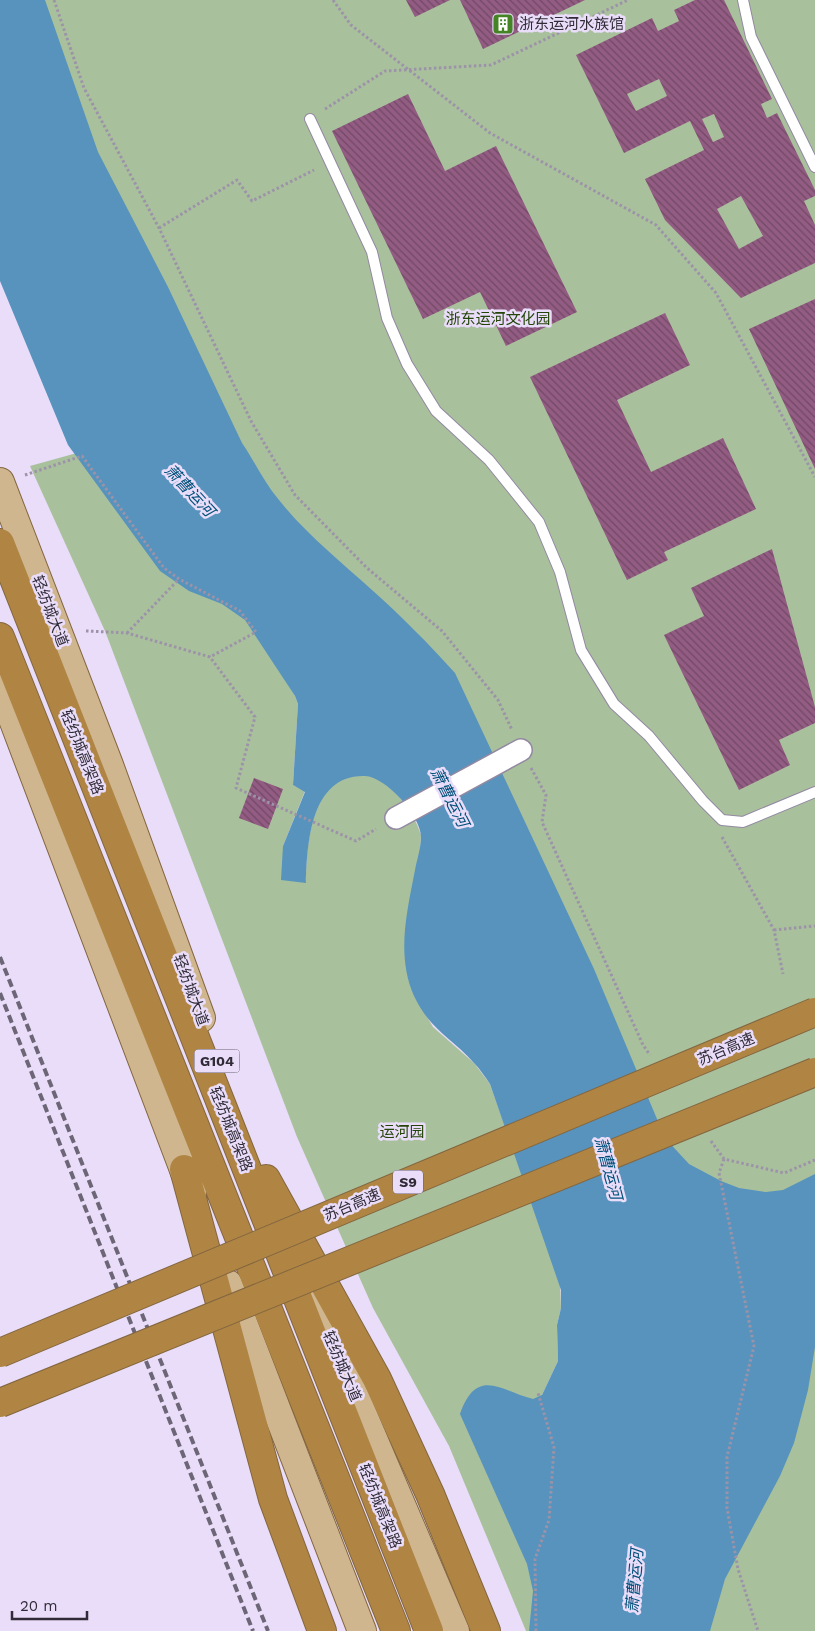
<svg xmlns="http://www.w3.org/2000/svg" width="815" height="1631" font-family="'Work Sans','Noto Sans SC',sans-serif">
<defs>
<pattern id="building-back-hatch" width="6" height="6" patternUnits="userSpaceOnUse" patternTransform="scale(1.25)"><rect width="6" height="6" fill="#935c83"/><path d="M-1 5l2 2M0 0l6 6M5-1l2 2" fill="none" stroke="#724866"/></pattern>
</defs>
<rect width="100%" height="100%" fill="#e9ddf9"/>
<path fill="#a9c09d" d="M3 0H815V1631H681L670 1205 245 521Z
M84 451 242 608 295 696 298 704 293 785 305 791 283 846 306 883C306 851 309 818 327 790 330 786 335 783 339 781 373 756 413 806 421 835L415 996 433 1027 474 1063 490 1084 560 1281 561 1308 557 1325 558 1361 542 1395 539 1631H526L449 1446 373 1308 297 1137 105 631 30 466Z"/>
<path fill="#5793bd" d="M0 0H45L98 152 168 287 242 443C255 462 264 482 279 500 306 534 340 561 372 590 401 616 429 644 455 673L594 969 665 1138 689 1164 721 1181 739 1188 766 1192 783 1190 815 1174V1347L808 1390 794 1443 780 1476 725 1579 710 1631H529L533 1591 527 1564 460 1414C477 1366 501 1391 533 1399L542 1395 558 1361 557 1325 561 1308V1290L490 1084C485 1077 480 1069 474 1063 451 1037 430 1030 414 996 396 955 407 912 415 870 417 859 421 848 421 837 421 816 386 777 365 776 311 774 307 843 306 883L281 880 283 846 305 792 293 785 298 704 295 696 245 620 222 604 189 591 160 571 68 445 0 281Z"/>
<path fill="url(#building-back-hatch)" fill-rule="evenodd" d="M406 0H450L415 17Z
M460 0H585L483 49Z
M695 0H724L772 99 761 104 767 118 777 113 815 190V196L804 201 815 225V263L741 298 665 220 645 179 704 150 690 121 624 153 576 55 652 18 658 31 679 21 674 10ZM659 79 667 96 636 111 627 94ZM714 114 724 137 713 142 702 119ZM741 196 763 236 739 249 717 209Z
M408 94 445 171 496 146 577 312 506 346 480 292 423 319 332 131Z
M815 299V469L749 329Z
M665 313 690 365 617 400 651 472 723 438 756 509 664 552 668 560 627 580 530 377Z
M772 549 815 707V723L779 740 790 765 739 790 664 635 704 616 691 588Z
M254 778 283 789 268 829 239 818Z"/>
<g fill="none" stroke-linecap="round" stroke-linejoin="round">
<g stroke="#9389a2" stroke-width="12">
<path id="lane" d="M743 0 751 37 815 167
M310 119 372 252 387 318 407 364 436 411 489 460 539 522 560 572 581 650 614 704 649 736 703 801 722 820 743 822 815 792"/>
</g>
<g stroke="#9389a2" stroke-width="24">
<path id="street" d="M396 818 521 750"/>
</g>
<g stroke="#83663f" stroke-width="30">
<path id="primary" d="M0 482 109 765 201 1018
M0 685 192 1191
M296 1258 455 1631
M228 1284 362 1631"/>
</g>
<g stroke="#83663f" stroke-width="30">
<path id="highway" d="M0 543 429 1631
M0 637 396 1631
M184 1169 273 1499 322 1631
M266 1179 377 1379 430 1494 486 1631"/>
</g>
<path stroke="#9c93a8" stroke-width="3" stroke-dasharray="2.5 2.5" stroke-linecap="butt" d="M54 0 84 88 159 228 251 421 295 495 367 568 442 631 498 700 512 730
M325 109 385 71 491 65 628 0
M159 228 237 180 252 201 314 170
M25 475 82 456 164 568 179 579 240 611 256 632 210 657
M86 631 127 633 210 657 255 717 236 788 356 841 376 829
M127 633 179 579
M531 768 546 795 542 822 643 1045 650 1055
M722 837 774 930 783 974
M774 930 815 926
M711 1141 724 1159 784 1173 815 1160
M724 1159 719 1173 754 1346 727 1457V1508L738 1569 758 1631
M536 1631 535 1559 549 1520 554 1447 538 1393"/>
<use href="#lane" stroke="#fff" stroke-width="10"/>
<use href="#street" stroke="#fff" stroke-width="21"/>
<use href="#primary" stroke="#d0b68f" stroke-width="28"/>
<use href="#highway" stroke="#b08544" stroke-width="28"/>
<path stroke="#6d6676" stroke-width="4" stroke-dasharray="8 4" stroke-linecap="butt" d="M0 957 268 1631
M0 993 253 1631"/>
<g stroke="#83663f" stroke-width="30" stroke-linecap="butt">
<path id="highway-bridge" d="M0 1353 815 1012
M0 1403 815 1072"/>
</g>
<path stroke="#9c93a8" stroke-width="3" stroke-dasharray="2.5 2.5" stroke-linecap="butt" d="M333 0 351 25 490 133 656 225 716 293 815 477"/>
<use href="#highway-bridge" stroke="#b08544" stroke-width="28"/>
</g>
<defs>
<g id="building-square" transform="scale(1.125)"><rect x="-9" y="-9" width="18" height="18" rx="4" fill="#458424" stroke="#e9ddf9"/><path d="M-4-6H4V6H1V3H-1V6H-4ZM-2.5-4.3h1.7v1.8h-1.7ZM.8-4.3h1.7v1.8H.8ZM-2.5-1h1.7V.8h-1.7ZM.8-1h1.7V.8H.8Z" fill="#fff"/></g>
</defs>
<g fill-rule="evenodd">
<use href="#building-square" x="503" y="24"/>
</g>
<g text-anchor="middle" stroke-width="5" stroke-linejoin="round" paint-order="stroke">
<g fill="#e9ddf9" stroke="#686070" stroke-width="1">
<rect x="194.5" y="1049.5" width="45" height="23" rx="4"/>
<rect x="393" y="1170.5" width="30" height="23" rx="4"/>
</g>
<g font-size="14" font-weight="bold" fill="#302b36">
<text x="217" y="1066">G104</text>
<text x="408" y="1187">S9</text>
</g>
<g font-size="15" fill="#302b36" stroke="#e9ddf9" text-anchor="start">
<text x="519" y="29">浙东运河水族馆</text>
</g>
<g font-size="15" fill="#244507" stroke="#e9ddf9">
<text x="498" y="324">浙东运河文化园</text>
<text x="402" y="1137">运河园</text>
</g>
<g font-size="15" fill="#302b36" stroke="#e9ddf9">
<text transform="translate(50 611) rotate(69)" y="5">轻纺城大道</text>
<text transform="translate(82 752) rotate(68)" y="5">轻纺城高架路</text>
<text transform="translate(191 990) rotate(70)" y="5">轻纺城大道</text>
<text transform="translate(726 1049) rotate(-23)" y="5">苏台高速</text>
<text transform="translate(231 1129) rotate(68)" y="5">轻纺城高架路</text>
<text transform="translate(352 1205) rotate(-23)" y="5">苏台高速</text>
<text transform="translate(342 1366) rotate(67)" y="5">轻纺城大道</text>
<text transform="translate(380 1506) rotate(68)" y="5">轻纺城高架路</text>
</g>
<g font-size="16" font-style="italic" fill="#015079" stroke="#e9ddf9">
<text transform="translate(190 490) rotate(47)" y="6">萧曹运河</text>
<text transform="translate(450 797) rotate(63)" y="6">萧曹运河</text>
<text transform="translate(609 1168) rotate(75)" y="6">萧曹运河</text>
<text transform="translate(634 1581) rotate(-85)" y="6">萧曹运河</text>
</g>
</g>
<path d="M12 1611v8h75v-8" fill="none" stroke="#302b36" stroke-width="2.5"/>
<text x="20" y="1611" font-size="15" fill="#302b36" stroke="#e9ddf9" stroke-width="4" paint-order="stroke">20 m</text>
</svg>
